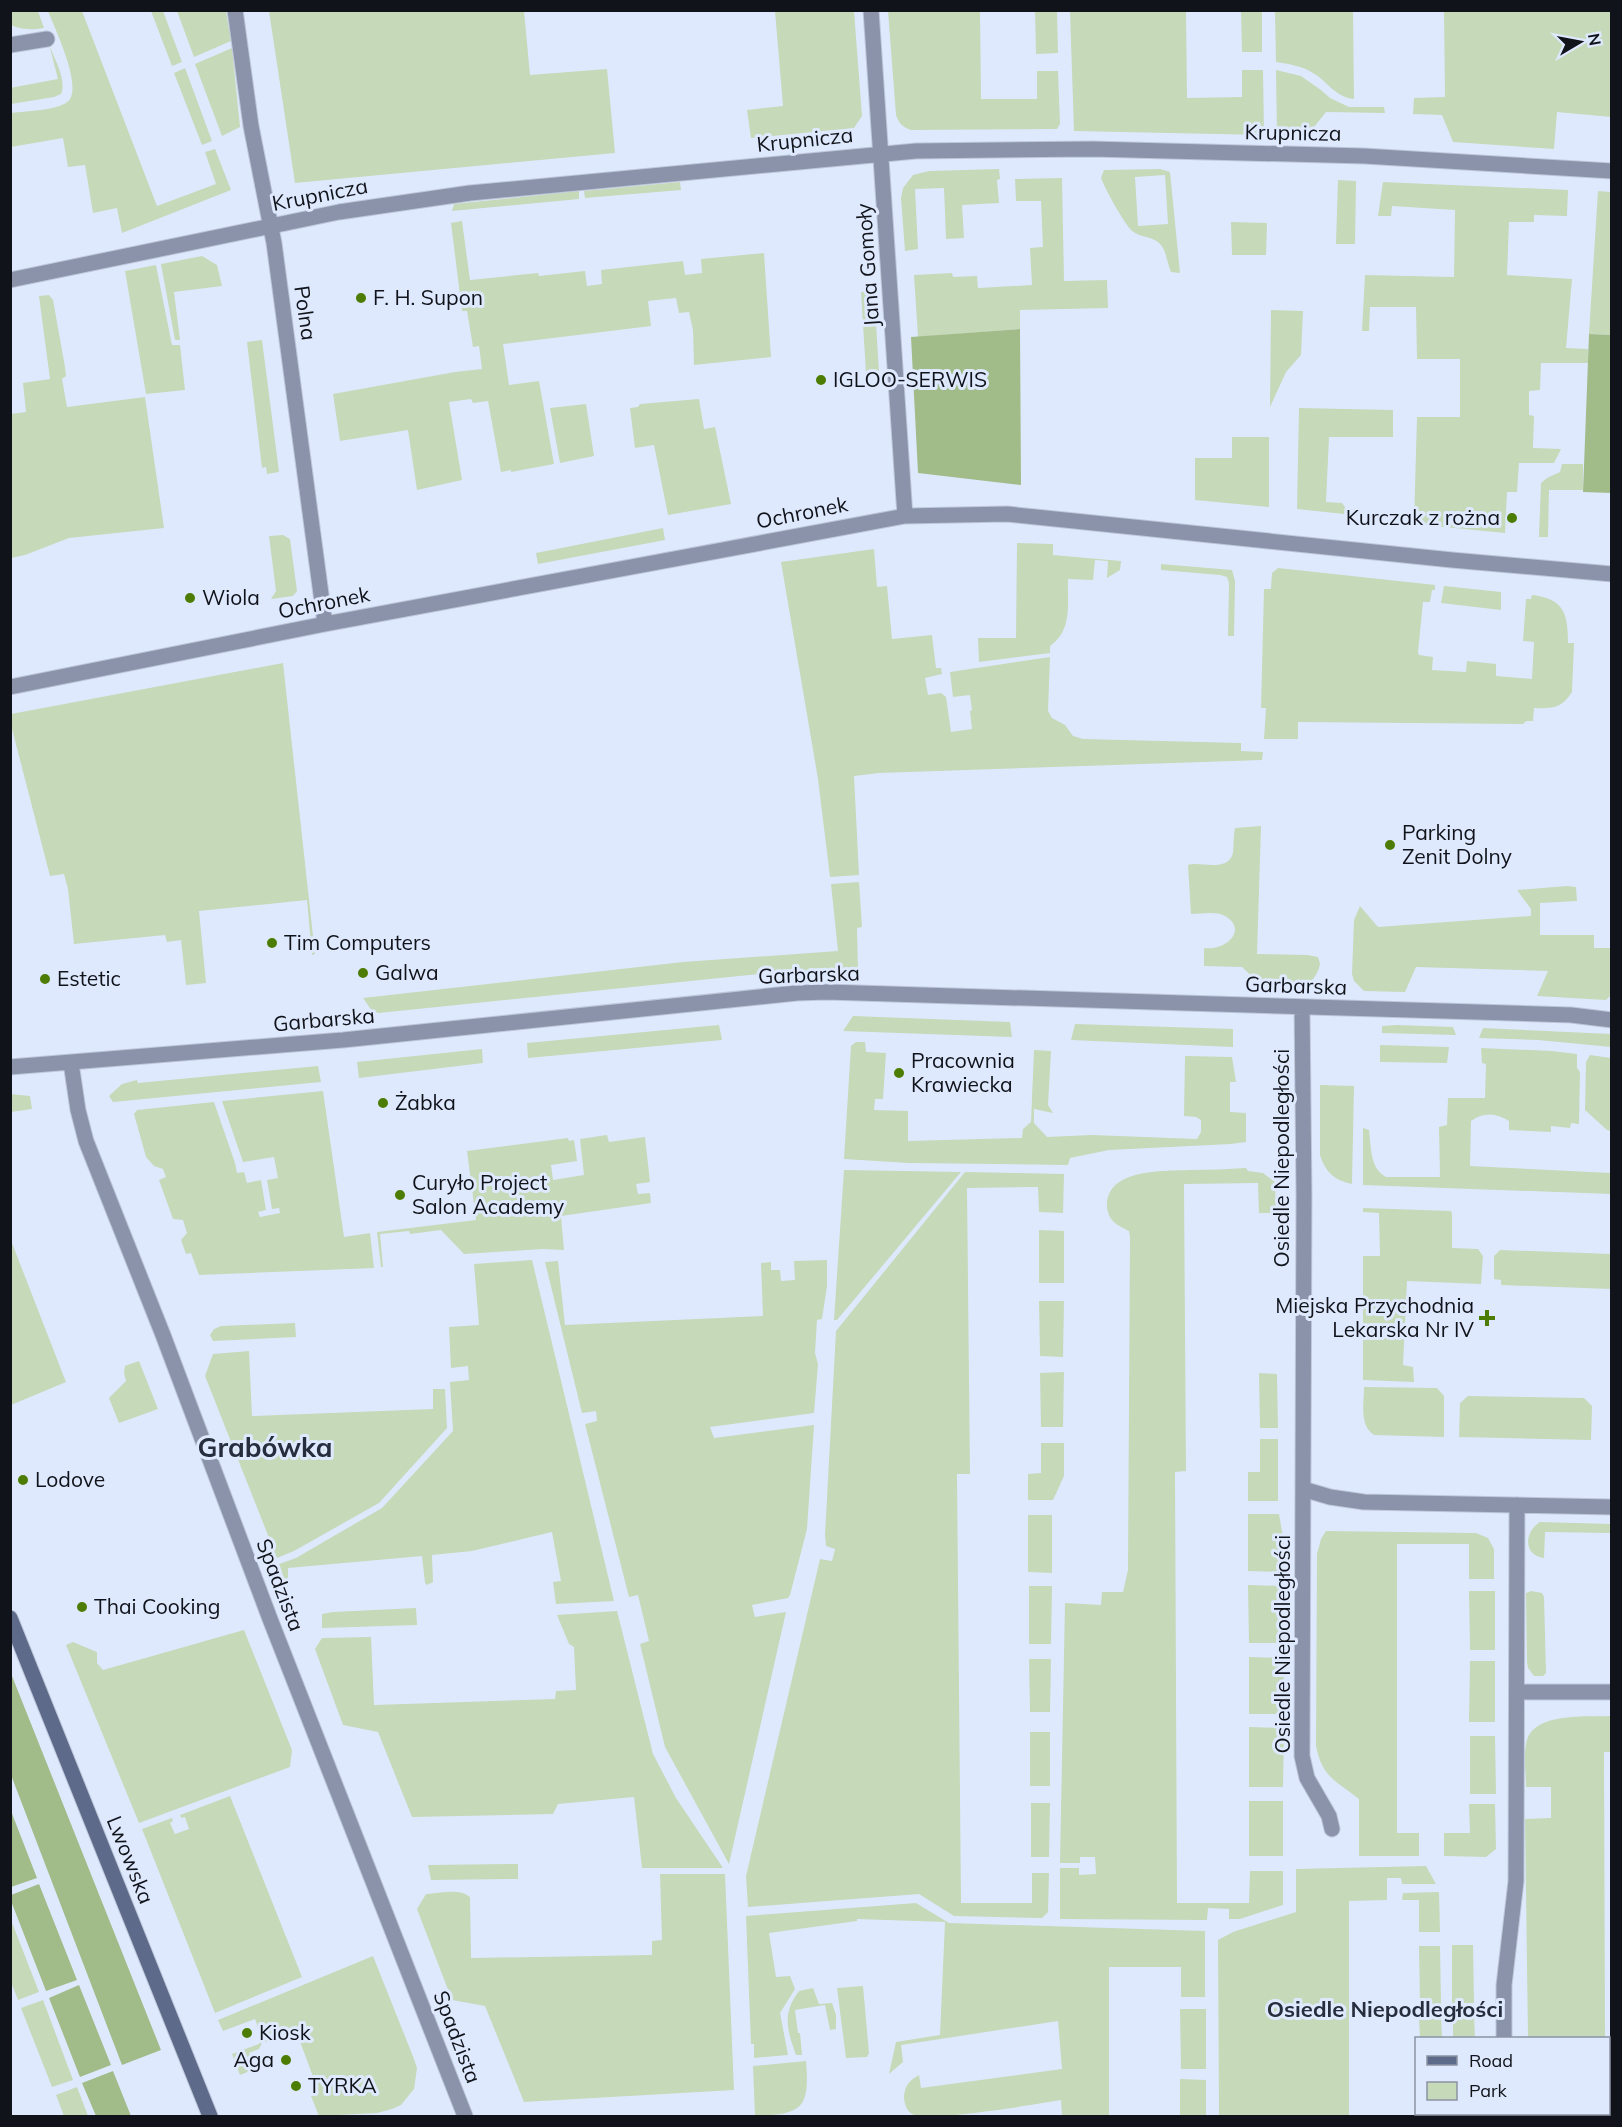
<svg xmlns="http://www.w3.org/2000/svg" width="1622" height="2127" font-family="Mulish,sans-serif">
<rect width="100%" height="100%" fill="#dfe9fe"/>
<path fill="#c6d9b8" fill-rule="evenodd" d="M11 10 38 11 44 28C32 30 22 30 11 25Z
M48 11H82L157 206 216 184 205 152 215 149 231 190 122 233 117 208 93 213 85 165 68 167 63 138 11 147V113C27 111 51 111 66 103 86 92 54 27 48 11Z
M151 11H163L182 62 172 66Z
M177 11H226L231 41 194 57Z
M269 11H524L530 75 607 69 615 153 295 183Z
M775 11H854L862 116 854 128 751 138 747 110 783 106Z
M888 11H980L981 99H1037V71H1058L1060 124 1057 129 911 130C902 127 899 123 896 115Z
M1035 11H1057L1058 53 1036 54Z
M1070 11H1186L1187 98 1242 97V70H1263L1264 135 1074 131Z
M1241 11H1262V52H1242Z
M1275 11H1353L1354 99C1335 97 1328 82 1313 73 1302 66 1289 64 1276 62Z
M1444 11H1611V117L1557 112 1554 149 1453 142 1442 115 1413 114 1414 98 1445 97Z
M49 44C54 59 67 79 61 94L54 97 11 104 10 88 58 79Z
M232 48 240 127 222 136 195 64Z
M185 68 212 141 202 145 174 73Z
M1276 70 1301 76 1321 90 1330 98 1349 107H1384L1385 113 1326 112 1307 136H1277Z
M999 169 1000 179 997 180 999 203 962 205 964 238 946 239 944 188 915 189 918 249 905 251 901 198 903 188 913 175 929 171Z
M1160 169 1170 172 1180 273 1171 272C1167 263 1167 253 1161 245 1154 236 1141 238 1132 231 1124 223 1105 189 1101 178L1104 170ZM1165 175 1168 224 1138 226 1135 177Z
M1062 178 1064 281 1107 280 1108 308 1020 310V329L918 337 914 275 952 273 953 277 977 276 978 288 1032 285 1030 248 1043 247 1041 201H1016L1015 179Z
M1338 180 1356 181 1355 244H1336Z
M680 182 681 190 585 198 584 191Z
M1383 182 1568 190 1567 216 1534 215V222H1509L1507 275 1572 279 1566 348 1588 349V363H1541L1540 390 1529 391V415L1534 416 1533 448 1561 449 1554 463H1519L1517 492H1507L1505 533 1414 524 1417 417H1460V359H1417L1416 307H1370L1369 331H1362L1365 275 1454 277 1455 210 1392 206 1391 216H1378Z
M579 191V199L452 211 454 204Z
M1598 191 1611 192V335L1589 334Z
M462 221 470 280 538 273 539 276 585 271 587 286 602 284 601 270 683 261 685 275 702 273 701 259 764 253 771 357 694 365 693 330 689 312 679 313 676 298 648 301 651 326 503 344 509 385 539 381 554 464 511 472V470L501 472 488 401 473 403 471 399 449 402 462 480 417 490 408 430 340 441 333 394 455 372 482 369 479 346 473 347 467 311H462L451 223Z
M1231 222 1267 223 1266 255H1232Z
M202 256 217 265 222 286 174 292 180 340H175L161 264Z
M156 265 172 345H180L185 390 146 394 125 271Z
M874 291 879 372 866 373 861 292Z
M49 295 53 300 65 367 66 376 62 379 67 407 145 397 164 528 69 538 25 555 11 558V414L26 412 23 383 50 379 39 296Z
M1271 310 1303 311 1301 355 1286 372 1270 407Z
M262 340 279 472 267 474 266 467 262 468 247 342Z
M699 399 704 429 715 427 731 504 668 515 654 445 635 448 630 408 638 407 640 404Z
M586 404 594 456 560 463 550 408Z
M1299 408 1393 410V437H1329L1326 502 1342 503 1345 507 1344 514 1297 509Z
M1232 437H1269V507L1195 500V458H1232Z
M1562 464H1583V490H1549L1548 537H1539L1541 483 1547 478 1560 472Z
M663 528 665 540 538 564 536 553Z
M283 535 290 539 297 591 293 596 271 599 276 591 269 536Z
M1017 543 1053 544V555L1121 561 1120 570 1107 578 1108 561 1095 560 1093 580 1068 579C1067 604 1073 630 1050 646V653L979 662 978 638H1016Z
M874 549 877 587 887 586 892 639 932 635 936 668H941L942 674 925 678 928 695 941 693 946 697 951 732 972 729 970 711 972 710 970 695 953 697 950 672 1050 657 1048 711 1052 718 1065 725 1073 736 1083 739 1241 743V751L1263 752 1262 760 879 773 854 776 859 875 830 877 818 779 781 562Z
M1161 564 1232 570 1235 581 1234 636H1228L1229 583 1227 577 1220 575 1161 570Z
M1278 568 1435 585V590H1432L1430 602H1423L1418 652 1419 655 1433 657 1432 670 1466 672 1467 661 1496 664V676L1532 679 1534 642 1523 641 1526 599H1531L1532 595C1564 599 1568 613 1568 643H1574L1572 692C1562 708 1552 709 1534 708L1533 721H1526L1523 724 1298 722V739H1264L1266 708H1261L1264 589H1271L1272 573Z
M1444 586 1501 592V610L1441 603Z
M283 663 315 954 312 955 307 900 199 911 206 983 186 985 181 940 167 942 165 935 74 944 68 889 64 874 50 876 11 725V714Z
M1261 826 1257 954 1307 955 1318 957 1320 964C1318 975 1311 984 1300 988L1262 986 1242 967 1204 966V948C1227 951 1248 929 1225 916 1216 911 1202 914 1191 914L1188 865C1200 861 1228 873 1233 853 1234 845 1233 837 1235 828Z
M859 882 862 927 857 928 858 970 759 974 379 1013 372 1011 363 998 683 962 838 951 831 884Z
M1567 886 1576 887 1577 901 1540 903V935H1594V948H1611V995L1606 1000 1537 996 1548 971 1416 967 1405 992 1364 991 1354 981 1352 974 1354 920 1360 906 1378 927 1531 916V909L1517 890Z
M853 1016 1010 1022 1012 1037 843 1031Z
M1075 1024 1233 1029V1047L1071 1040Z
M719 1025 722 1040 528 1058 527 1043Z
M1397 1025 1453 1027 1456 1035 1382 1033V1026Z
M1483 1028 1611 1034V1047L1538 1040 1479 1038Z
M856 1042H865L866 1052 886 1053 883 1099H875L874 1110 908 1111V1141L1022 1138 1023 1129 1031 1122 1034 1050 1051 1051 1048 1105 1053 1113 1034 1109V1123L1047 1137 1092 1135 1197 1139 1201 1132V1120L1196 1117 1184 1116 1185 1056 1232 1057 1236 1082H1230V1112L1246 1113V1142L1231 1144 1109 1150 1070 1158 1068 1165 909 1163 844 1159 851 1046Z
M1380 1045 1449 1047 1447 1063 1380 1062Z
M1481 1048 1552 1051 1577 1054V1068L1580 1072 1579 1124 1571 1123 1570 1128 1551 1126V1132L1509 1130V1121C1496 1113 1484 1112 1471 1121L1470 1166 1611 1173V1194L1363 1185V1128L1369 1130C1371 1146 1370 1169 1386 1177H1440L1439 1127 1447 1125 1448 1098H1485L1486 1064 1482 1063Z
M482 1049 483 1063 359 1078 357 1062Z
M1590 1055 1611 1058V1131L1607 1130 1585 1110 1586 1062Z
M318 1066 321 1082 113 1102 109 1096 122 1084 137 1080 138 1083Z
M1320 1085 1354 1086 1352 1184C1335 1181 1325 1172 1320 1155Z
M323 1091 344 1237 370 1233 374 1268 199 1275 191 1253 186 1254 181 1240 187 1233 183 1220 173 1219 159 1180 166 1177 163 1169 154 1166 146 1157 134 1114 137 1110 214 1102 235 1163 237 1173 244 1172 247 1183 261 1180 266 1210 258 1212 260 1217 280 1213 279 1208 272 1209 267 1180 278 1178 274 1157 243 1162 222 1101Z
M10 1094 30 1096 32 1109 11 1112Z
M607 1135 609 1142 645 1137 650 1182 636 1184 638 1194 650 1193 651 1203 561 1216 564 1250 543 1249 464 1254 441 1230 410 1234 409 1231 380 1234 383 1267H381L377 1232 476 1220 467 1151 568 1138 569 1141 574 1140 577 1161 551 1165 553 1180 584 1175 580 1139Z
M1246 1168 1248 1171 1263 1173 1275 1182 1276 1213H1259L1258 1183 1184 1184 1186 1471 1175 1472 1177 1903H1249L1250 1871H1283V1905L1240 1919H1229V1909L1208 1908 1207 1920 1060 1919V1868H1079V1875L1096 1874 1095 1857H1080V1863H1060L1065 1603 1101 1605 1102 1592H1123L1128 1570 1130 1237 1129 1231C1117 1225 1108 1221 1107 1206 1106 1168 1166 1171 1191 1170 1209 1170 1228 1169 1246 1168Z
M844 1170 961 1172 837 1320H834Z
M965 1172 1064 1174 1063 1213 1039 1212 1038 1187 967 1188 970 1474H957L961 1903H1032V1873H1049L1048 1912 1042 1918 954 1916 919 1894 748 1907 746 1876 820 1559 832 1561 835 1549 826 1546 825 1535 836 1331Z
M1363 1208 1451 1211 1452 1214V1248L1478 1249 1483 1256 1481 1284 1407 1281 1403 1365 1413 1367 1414 1382 1363 1380V1256H1380L1379 1213 1363 1212Z
M1039 1230 1064 1231V1283H1039Z
M10 1238 66 1382 11 1405H10Z
M1500 1250 1611 1254V1289L1501 1285V1280L1494 1279V1256Z
M532 1260 614 1601 556 1604 553 1582 561 1581 552 1532 472 1551 432 1555 433 1582 427 1585 425 1583 422 1556 288 1568V1590L279 1564 296 1558 382 1508 453 1431 450 1382 469 1380 468 1366 451 1368 449 1327 479 1325 474 1264Z
M827 1260V1286L822 1319 817 1320 815 1353 818 1364 814 1413 710 1427 714 1438 814 1425 807 1529 790 1595 788 1598 752 1605 755 1617 786 1612 729 1864 665 1747 640 1644 649 1641 638 1595 629 1597 585 1424 597 1421 596 1411 582 1413 545 1262 558 1261 565 1325 763 1316 761 1263 771 1262V1270H780L781 1281 795 1280 794 1261Z
M1039 1301H1064L1063 1357 1040 1356Z
M295 1323 296 1337 213 1341 210 1335 214 1329 221 1326Z
M249 1351 252 1416 433 1409V1389H445L447 1428 379 1503 294 1551 277 1558 205 1376 213 1354Z
M139 1361 158 1409 119 1423 109 1398 126 1381 124 1373 125 1366Z
M1064 1372 1063 1427H1041L1040 1373Z
M1259 1373 1277 1374 1278 1428H1260Z
M1364 1387 1437 1388 1444 1396V1437L1374 1435C1359 1425 1364 1404 1364 1387Z
M1468 1396 1584 1398 1592 1406 1591 1440 1459 1437 1460 1403Z
M1260 1439H1278V1501H1248V1472H1260Z
M1041 1443H1064V1476L1053 1500H1028V1474L1041 1473Z
M1248 1514H1279L1284 1543V1572L1248 1571Z
M1028 1515H1052V1573L1028 1572Z
M1540 1522 1611 1524V1533L1545 1532 1544 1558C1523 1555 1524 1532 1540 1522Z
M1326 1531 1476 1533 1488 1538 1494 1549V1579H1469V1544H1397V1833H1419V1856H1359V1799C1336 1781 1322 1777 1316 1746L1317 1554 1321 1539Z
M1248 1585 1284 1586 1285 1643H1249Z
M1029 1586H1052L1051 1644H1029Z
M1469 1591H1495V1650H1470Z
M1531 1591 1542 1593 1544 1597 1546 1673 1543 1676H1534L1528 1668 1527 1662 1526 1593Z
M416 1608 417 1625 322 1628V1614L333 1612Z
M617 1611 653 1754 676 1798 723 1868H642L634 1797 558 1804 553 1814 412 1817 378 1732 343 1725 315 1649 322 1638 371 1637 374 1705 555 1699 556 1691 576 1690 574 1647 569 1644 557 1615Z
M244 1630 292 1750 290 1767 139 1823 66 1645 73 1642 97 1652V1663L103 1670Z
M1249 1657 1284 1658V1714H1249Z
M1029 1659H1051L1050 1712H1030Z
M1470 1661H1495V1722H1469Z
M1611 1716V1752H1604L1605 2038H1528L1525 1819 1551 1818V1787H1526C1526 1772 1523 1755 1527 1740 1535 1712 1589 1717 1611 1716Z
M1249 1727 1284 1728 1283 1787H1249Z
M1030 1732H1050V1786H1030Z
M1470 1736H1495L1496 1794H1470Z
M230 1796 302 1977 215 2013 142 1829 172 1818 173 1821 170 1823 175 1834 189 1829 185 1817 181 1818 180 1815Z
M1249 1801H1283V1856H1249Z
M1031 1803H1050L1049 1857H1031Z
M1469 1804H1495L1496 1849 1486 1857 1444 1856V1833H1470Z
M518 1864V1879L431 1880 428 1865Z
M1426 1866 1436 1884H1402L1401 1878H1387V1900L1349 1901V2116H1219L1218 1940 1233 1932 1296 1912V1869Z
M660 1874H725L734 2090 524 2102 485 2006 452 2000 417 1909 426 1894C439 1893 460 1888 470 1897L471 1958 652 1955V1941L662 1940Z
M1439 1892 1440 1932H1419V1900H1402L1403 1893Z
M916 1903 949 1923 1205 1931V1997H1181V1967H1109V2116H1062L1061 2100C1037 2104 930 2122 914 2115 907 2112 904 2104 904 2096 905 2085 910 2080 919 2075L921 2088 1062 2069 1058 2021 901 2045 903 2062 889 2074 896 2042 940 2035 945 1922 857 1919V1921L769 1933 776 1977 790 1976 795 1989 780 2013 788 2055 754 2058V2044H751L746 1916Z
M11 1920 39 1992 18 2000 11 1982Z
M1452 1945H1473L1474 2003H1452Z
M1419 1946H1440L1441 2004H1420Z
M373 1956 414 2059 417 2068 414 2089 401 2105 392 2109 377 2113 319 2116 311 2096 319 2093 298 2036 289 2033 262 2043 259 2049 249 2053 255 2069 240 2075 232 2054 259 2044 262 2038 255 2019 223 2031 218 2020Z
M863 1986 869 2053 867 2057 846 2058 837 1988Z
M813 1988 819 2004 832 2003 836 2015V2029L830 2030 825 2005 795 2010 798 2033H800L802 2055H796C787 2030 782 2013 799 1991Z
M43 2000 73 2080 52 2087 21 2008Z
M1180 2009H1206V2069H1181Z
M1474 2015 1475 2038H1453V2016Z
M1419 2017H1441L1442 2038H1420Z
M806 2061C810 2109 802 2114 755 2116L753 2066Z
M1180 2079 1206 2080V2116H1180Z
M77 2087 88 2116H64L56 2095Z"/>
<path fill="#a1bc89" d="M1020 329 1021 485 918 473 911 337Z
M1589 334 1611 335V493L1583 492Z
M10 1671 161 2050 122 2065 11 1775Z
M11 1811 37 1878 11 1887H10Z
M39 1884 77 1980 46 1991 11 1901V1895Z
M79 1985 111 2065 80 2077 49 1998Z
M113 2071 131 2116H96L82 2083Z"/>
<g fill="none" stroke-linecap="round" stroke-linejoin="round">
<g stroke="#bec7da" stroke-width="17">
<path id="lane" d="M10 45 47 39"/>
</g>
<g stroke="#bec7da" stroke-width="17">
<path id="street" d="M235 10 251 126 274 243 325 624
M871 10 905 516
M10 280 339 212 470 193 916 151 1092 149 1364 156 1612 171
M10 687 325 624 905 516 1007 514 1452 560 1612 574
M1302 1007 1304 1195 1302 1756 1307 1778 1329 1816 1332 1829
M71 1063 78 1110 86 1141 163 1335 270 1619 465 2116
M10 1067 343 1040 797 993 827 992 1571 1015 1612 1020
M1303 1489 1330 1497 1364 1502 1612 1507
M1517 1692H1612
M1504 2038V1985L1516 1881 1517 1505
M1505 2114V2116"/>
</g>
<g stroke="#bec7da" stroke-width="17">
<path id="secondary" d="M10 1618 210 2116"/>
</g>
<use href="#lane" stroke="#8a93a9" stroke-width="15"/>
<use href="#street" stroke="#8a93a9" stroke-width="15"/>
<use href="#secondary" stroke="#5d6a89" stroke-width="15"/>
</g>
<g fill="#4d7c02" stroke="#dfe9fe" stroke-width="2">
<circle cx="361" cy="298" r="6"/>
<circle cx="821" cy="380" r="6"/>
<circle cx="1512" cy="518" r="6"/>
<circle cx="190" cy="598" r="6"/>
<circle cx="1390" cy="845" r="6"/>
<circle cx="272" cy="943" r="6"/>
<circle cx="363" cy="973" r="6"/>
<circle cx="45" cy="979" r="6"/>
<circle cx="899" cy="1073" r="6"/>
<circle cx="383" cy="1103" r="6"/>
<circle cx="400" cy="1195" r="6"/>
<path d="M1484 1309h6v6h6v6h-6v6h-6v-6h-6v-6h6z"/>
<circle cx="23" cy="1480" r="6"/>
<circle cx="82" cy="1607" r="6"/>
<circle cx="247" cy="2033" r="6"/>
<circle cx="286" cy="2060" r="6"/>
<circle cx="296" cy="2086" r="6"/>
</g>
<g text-anchor="middle" stroke-width="6" stroke-linejoin="round" paint-order="stroke">
<g font-size="21" fill="#10131a" stroke="#dfe9fe">
<text transform="translate(1293 133) rotate(1)" y="7">Krupnicza</text>
<text transform="translate(805 140) rotate(-6)" y="7">Krupnicza</text>
<text transform="translate(320 195) rotate(-11)" y="7">Krupnicza</text>
<text transform="translate(868 265) rotate(-94)" y="7">Jana Gomoły</text>
<text transform="translate(305 313) rotate(82)" y="7">Polna</text>
<text transform="translate(802 513) rotate(-11)" y="7">Ochronek</text>
<text transform="translate(324 603) rotate(-11)" y="7">Ochronek</text>
<text transform="translate(809 975) rotate(-2)" y="7">Garbarska</text>
<text transform="translate(1296 986) rotate(2)" y="7">Garbarska</text>
<text transform="translate(324 1020) rotate(-5)" y="7">Garbarska</text>
<text transform="translate(1282 1158) rotate(-90)" y="7">Osiedle Niepodległości</text>
<text transform="translate(280 1585) rotate(69)" y="7">Spadzista</text>
<text transform="translate(1283 1644) rotate(-90)" y="7">Osiedle Niepodległości</text>
<text transform="translate(130 1860) rotate(68)" y="7">Lwowska</text>
<text transform="translate(457 2037) rotate(69)" y="7">Spadzista</text>
</g>
<g font-size="21" fill="#10131a" stroke="#dfe9fe" text-anchor="start">
<text x="373" y="305">F. H. Supon</text>
<text x="833" y="387">IGLOO-SERWIS</text>
<text x="1500" y="525" text-anchor="end">Kurczak z rożna</text>
<text x="202" y="605">Wiola</text>
<text x="1402" y="840">Parking<tspan x="1402" dy="24">Zenit Dolny</tspan></text>
<text x="284" y="950">Tim Computers</text>
<text x="375" y="980">Galwa</text>
<text x="57" y="986">Estetic</text>
<text x="911" y="1068">Pracownia<tspan x="911" dy="24">Krawiecka</tspan></text>
<text x="395" y="1110">Żabka</text>
<text x="412" y="1190">Curyło Project<tspan x="412" dy="24">Salon Academy</tspan></text>
<text x="1474" y="1313" text-anchor="end">Miejska Przychodnia<tspan x="1474" dy="24">Lekarska Nr IV</tspan></text>
<text x="35" y="1487">Lodove</text>
<text x="94" y="1614">Thai Cooking</text>
<text x="259" y="2040">Kiosk</text>
<text x="274" y="2067" text-anchor="end">Aga</text>
<text x="308" y="2093">TYRKA</text>
</g>
<g font-size="22" font-weight="bold" fill="#262d3d" stroke="#dfe9fe">
<text x="1385" y="2017">Osiedle Niepodległości</text>
</g>
<g font-size="27" font-weight="bold" fill="#262d3d" stroke="#dfe9fe">
<text x="265" y="1457">Grabówka</text>
</g>
</g>
<rect width="1622" height="2127" fill="none" stroke="#10131a" stroke-width="24"/>
<rect x="1415" y="2037" width="195" height="78" fill="#dfe9fe" stroke="#8c93a3" stroke-width="1.5"/>
<rect x="1427" y="2056" width="30" height="9" fill="#5d6a89" stroke="#8c93a3" stroke-width="1.5"/>
<text x="1469" y="2067" font-size="18" fill="#10131a">Road</text>
<rect x="1427" y="2082" width="30" height="18" fill="#c6d9b8" stroke="#8c93a3" stroke-width="1.5"/>
<text x="1469" y="2097" font-size="18" fill="#10131a">Park</text>
<g transform="translate(1580 42) rotate(80)" stroke="#dfe9fe" stroke-width="4.5" paint-order="stroke">
<path d="M0-4.5L10 22L0 15L-10 22Z" fill="#10131a"/>
<text y="-9" font-size="16" font-weight="bold" text-anchor="middle" fill="#10131a">N</text>
</g>
</svg>
